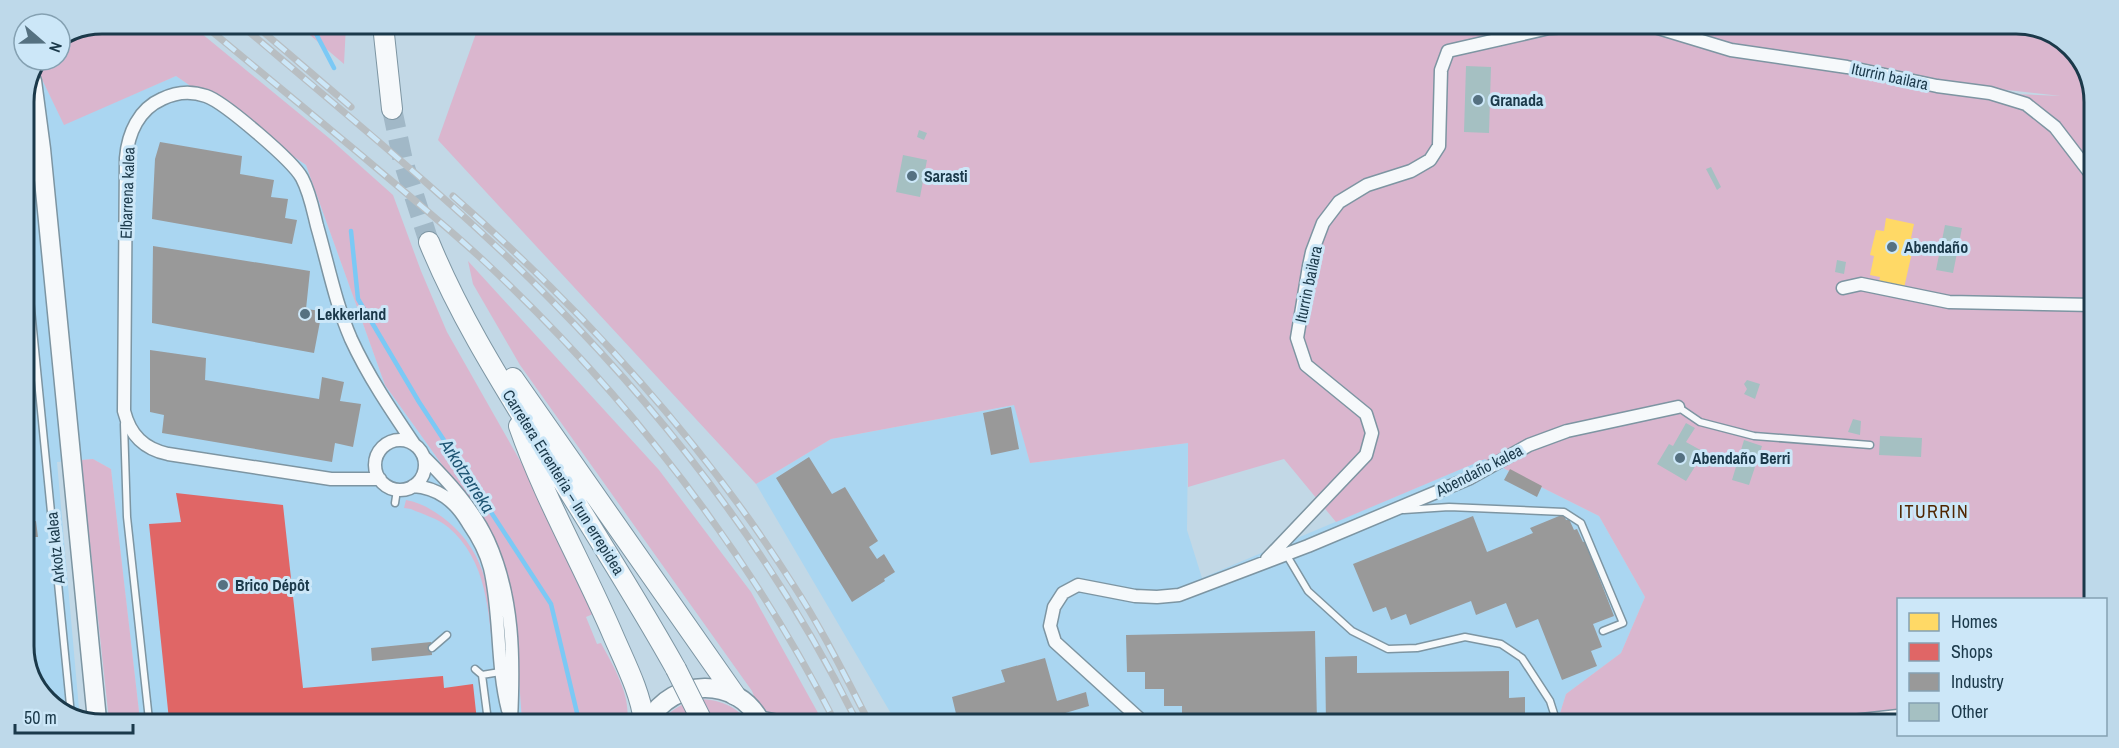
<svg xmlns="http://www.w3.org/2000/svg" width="2119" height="748" font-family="'Archivo Narrow',sans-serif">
<rect width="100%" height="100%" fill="#c2d8e6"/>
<path fill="#aad6f1" d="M37 69 64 124 176 76 306 165 385 385 488 529 517 651 522 721 140 720 111 469 93 459 57 462 80 720 40 694 24 651V98Z
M1015 405 1030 463 1188 443 1187 530 1202 578 1485 459 1599 516 1645 597 1621 653 1566 694 1557 723 896 722 756 484 831 439Z"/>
<path fill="#dab6ce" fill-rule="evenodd" d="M102 24H190L329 138 393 195 421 271 447 332 531 480 563 543 593 614 586 617 597 644 601 643C613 666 631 694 627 721H522L517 651 488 529 385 385 306 165 176 76 64 125 37 69 41 60H60V41Z
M297 24 346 25 344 64Z
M479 25 2041 28 2079 54 2095 97 2091 599 1898 600V724L1557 723 1566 694 1621 653 1645 597 1599 516 1485 459 1336 522 1284 459 1188 487V443L1030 463 1014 405 831 439 756 484 438 140ZM1783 65 2061 96 2014 94Z
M468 261 659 470 751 592 823 722 764 721 752 691 520 365 473 284Z
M93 459 111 469 140 720H109L81 460Z
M406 500C424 503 441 515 454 527 491 562 493 612 494 660 488 612 488 561 448 527 439 519 422 514 411 509L404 508Z
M699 699C720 700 734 705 748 721H662C672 708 684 703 699 699Z"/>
<path fill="#ffd966" d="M1886 218 1914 224 1911 238 1915 239 1904 288 1879 282 1880 277 1870 275 1874 256 1870 255 1876 230 1884 231Z"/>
<path fill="#e06666" d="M176 493 283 505 303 688 443 676 444 688 473 684 477 721 169 720 149 524 181 522Z"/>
<path fill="#999" d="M160 142 242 156 240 174 274 180 271 197 288 199 285 218 297 220 292 244 152 219 155 159Z
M153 246 310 271 306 309 322 311 314 353 152 323Z
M150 350 206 358 205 380 319 399 322 377 344 382 340 401 361 404 353 447 335 443 332 462 162 433 164 415 150 412Z
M1011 407 1019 449 991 455 983 413Z
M809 457 832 494 845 487 878 541 869 547 877 559 884 554 895 572 884 579 885 581 852 602 776 478Z
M1510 469 1542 486 1537 497 1504 480Z
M1564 514 1566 520 1569 519 1574 530 1577 529 1583 542 1585 541 1614 616 1593 624 1602 647 1591 651 1597 666 1562 680 1538 619 1516 628 1506 603 1476 615 1471 601 1410 625 1406 614 1391 620 1386 607 1373 612 1353 564 1473 516 1487 552 1533 533 1530 528Z
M36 521 38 537H32L31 522Z
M1315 631 1317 722H1182V706H1164V689H1145V672H1127L1126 635Z
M431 642 432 655 372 661 371 648Z
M1357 656V673L1509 671V698L1525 697V723H1326L1325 657Z
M1045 658 1057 701 1086 692 1089 706 1035 722H958L952 697 1005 682 1001 670Z"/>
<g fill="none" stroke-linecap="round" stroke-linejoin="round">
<path stroke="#7bc9f5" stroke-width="4.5" d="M311 24 334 68
M351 231 358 299 419 402 551 604 578 717 583 721"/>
</g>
<path fill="#a5c0c2" d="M1466 66 1491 67 1489 133 1464 132Z
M919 130 927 133 924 140 917 137Z
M903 155 927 160 920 197 896 192Z
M1711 167 1721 187 1717 190 1706 169Z
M1945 225 1962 228 1953 273 1936 270Z
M1837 260 1846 262 1844 274 1835 272Z
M1747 380 1760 384 1755 399 1744 394 1747 389 1744 384Z
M1853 419 1861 421 1860 435 1848 432Z
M1686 423 1695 428 1686 442 1704 452 1686 481 1657 464 1669 444 1673 446Z
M1880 436 1922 438 1921 457 1879 455Z
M1744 440 1762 446 1749 485 1732 480Z"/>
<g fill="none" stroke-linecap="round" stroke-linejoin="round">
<path stroke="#a1b8c7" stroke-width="20" stroke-dasharray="20 10" stroke-linecap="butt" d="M392 109 403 161 429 242"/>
<g stroke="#7d95a2" stroke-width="9">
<path id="lane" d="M24 238 71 715
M1678 407 1700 422 1754 436 1870 445
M124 424 127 517 149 720
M395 503 397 490
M1404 510 1449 507 1564 512 1581 523 1623 623 1603 631
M1286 554 1308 591 1352 631 1388 649 1417 648 1465 637 1501 644 1522 658 1550 701 1557 723
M432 648 447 635
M475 669 482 675 488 721
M482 675 500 672"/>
</g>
<g stroke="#7d95a2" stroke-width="15">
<path id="street" d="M1655 27 1731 50 1847 67 1937 86 1990 93 2026 104 2055 127 2094 178
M1843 288 1861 284 1949 302 2093 305
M375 465a25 25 0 1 1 50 0a25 25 0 1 1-50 0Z
M424 457C448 481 473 508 488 540 514 597 514 659 511 720
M380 479H331L168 454C144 449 130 435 124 411L126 158C128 133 139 109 162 99 176 92 192 91 206 96 224 102 293 161 302 178 310 193 313 210 317 226 328 264 335 302 351 339 368 376 391 410 414 444
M413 486C439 488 455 501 468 523 477 536 486 552 490 568 501 615 496 663 508 710
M1267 559 1366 455 1372 433 1366 414 1306 365 1297 338 1309 266 1312 252 1323 223 1339 202 1367 185 1411 171 1430 160 1439 146 1441 70 1448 51 1549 28 1568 27
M758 717 779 721
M1143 722 1055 642 1050 626 1054 607 1063 593 1078 585 1135 596 1157 597 1179 595 1308 546 1470 478 1529 445 1567 431 1678 407
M1825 724 1898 716"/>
</g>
<g stroke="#7d95a2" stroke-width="21">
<path id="secondary" d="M32 81 41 149 97 720
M649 721C672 678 737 676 760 721"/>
</g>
<g stroke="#7d95a2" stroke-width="22">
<path id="primary" d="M383 25 392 109
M429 242C458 313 498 377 538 442 585 517 633 592 676 669
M513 378 735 695
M519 426C544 498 583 565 613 635 625 663 640 691 644 721"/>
</g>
<use href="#lane" stroke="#f6f9fb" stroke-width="6"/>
<use href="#street" stroke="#f6f9fb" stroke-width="12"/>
<use href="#secondary" stroke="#f6f9fb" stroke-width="18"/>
<use href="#primary" stroke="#f6f9fb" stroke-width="20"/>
<g stroke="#b8bec2" stroke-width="7">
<path id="rail" d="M203 24C256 68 308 111 361 155 402 190 444 224 484 261 626 394 746 548 835 722
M240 24C345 114 454 201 551 300 673 424 779 564 857 722
M254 24 351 107
M453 196C583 310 701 439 794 586 822 629 845 676 869 722"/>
</g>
<use href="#rail" stroke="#cce7f8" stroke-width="4.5" stroke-dasharray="14" stroke-linecap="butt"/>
<g stroke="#7d95a2" stroke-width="22" stroke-linecap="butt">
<path id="primary-bridge" d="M676 669 702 721"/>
</g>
<use href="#primary-bridge" stroke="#f6f9fb" stroke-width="20"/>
</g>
<g fill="#557181" stroke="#cce7f8" stroke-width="2">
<circle cx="1478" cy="100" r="6"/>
<circle cx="912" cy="176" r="6"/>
<circle cx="1892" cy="247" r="6"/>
<circle cx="305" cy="314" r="6"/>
<circle cx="1680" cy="458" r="6"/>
<circle cx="223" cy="585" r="6"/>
</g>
<g text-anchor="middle" stroke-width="6" stroke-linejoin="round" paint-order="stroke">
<g font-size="16" fill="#1b394a" stroke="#cce7f8">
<text transform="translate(1890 76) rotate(12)" y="6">Iturrin bailara</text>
<text transform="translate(127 193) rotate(-88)" y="6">Elbarrena kalea</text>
<text transform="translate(1308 284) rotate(-78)" y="6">Iturrin bailara</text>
<text transform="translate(1479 470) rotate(-27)" y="6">Abendaño kalea</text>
<text transform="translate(564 482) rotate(58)" y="6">Carretera Errenteria – Irun errepidea</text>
<text transform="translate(55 548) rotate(-96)" y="6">Arkotz kalea</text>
</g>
<g font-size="16" font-weight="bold" fill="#1b394a" stroke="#cce7f8" text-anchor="start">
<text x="1490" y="106">Granada</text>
<text x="924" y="182">Sarasti</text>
<text x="1904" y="253">Abendaño</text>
<text x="317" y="320">Lekkerland</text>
<text x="1692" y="464">Abendaño Berri</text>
<text x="235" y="591">Brico Dépôt</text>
</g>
<g font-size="18" font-style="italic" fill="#205674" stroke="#cce7f8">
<text transform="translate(467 476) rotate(57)" y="6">Arkotzerreka</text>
</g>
<g font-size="18" letter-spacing="1.5" fill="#502500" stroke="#cce7f8">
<text x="1934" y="518">ITURRIN</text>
</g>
</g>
<path d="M0 0H2119V748H0ZM102 34H2016A68 68 0 0 1 2084 102V646A68 68 0 0 1 2016 714H102A68 68 0 0 1 34 646V102A68 68 0 0 1 102 34Z" fill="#bed9ea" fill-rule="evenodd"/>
<path fill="none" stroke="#1b394a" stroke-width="3" d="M102 34H2016A68 68 0 0 1 2084 102V646A68 68 0 0 1 2016 714H102A68 68 0 0 1 34 646V102A68 68 0 0 1 102 34Z"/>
<rect x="1897" y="598" width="210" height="138" fill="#cce7f8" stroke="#85a1b2" stroke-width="1.5"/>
<rect x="1909" y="613" width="30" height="18" fill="#ffd966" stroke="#85a1b2" stroke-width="1.5"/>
<text x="1951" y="628" font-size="18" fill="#1b394a">Homes</text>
<rect x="1909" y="643" width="30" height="18" fill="#e06666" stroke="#85a1b2" stroke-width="1.5"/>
<text x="1951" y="658" font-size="18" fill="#1b394a">Shops</text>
<rect x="1909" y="673" width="30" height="18" fill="#999999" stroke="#85a1b2" stroke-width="1.5"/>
<text x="1951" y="688" font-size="18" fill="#1b394a">Industry</text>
<rect x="1909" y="703" width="30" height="18" fill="#a5c0c2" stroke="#85a1b2" stroke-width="1.5"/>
<text x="1951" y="718" font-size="18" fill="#1b394a">Other</text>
<g transform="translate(42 42) rotate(110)"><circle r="28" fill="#cce7f8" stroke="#85a1b2" stroke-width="1.5"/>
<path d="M0-4.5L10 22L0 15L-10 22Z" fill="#557181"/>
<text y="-9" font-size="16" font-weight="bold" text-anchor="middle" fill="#1b394a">N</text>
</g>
<path d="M15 724v9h118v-9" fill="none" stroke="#1b394a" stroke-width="3"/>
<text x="24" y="724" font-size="18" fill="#1b394a" stroke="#cce7f8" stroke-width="4.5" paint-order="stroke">50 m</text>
</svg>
